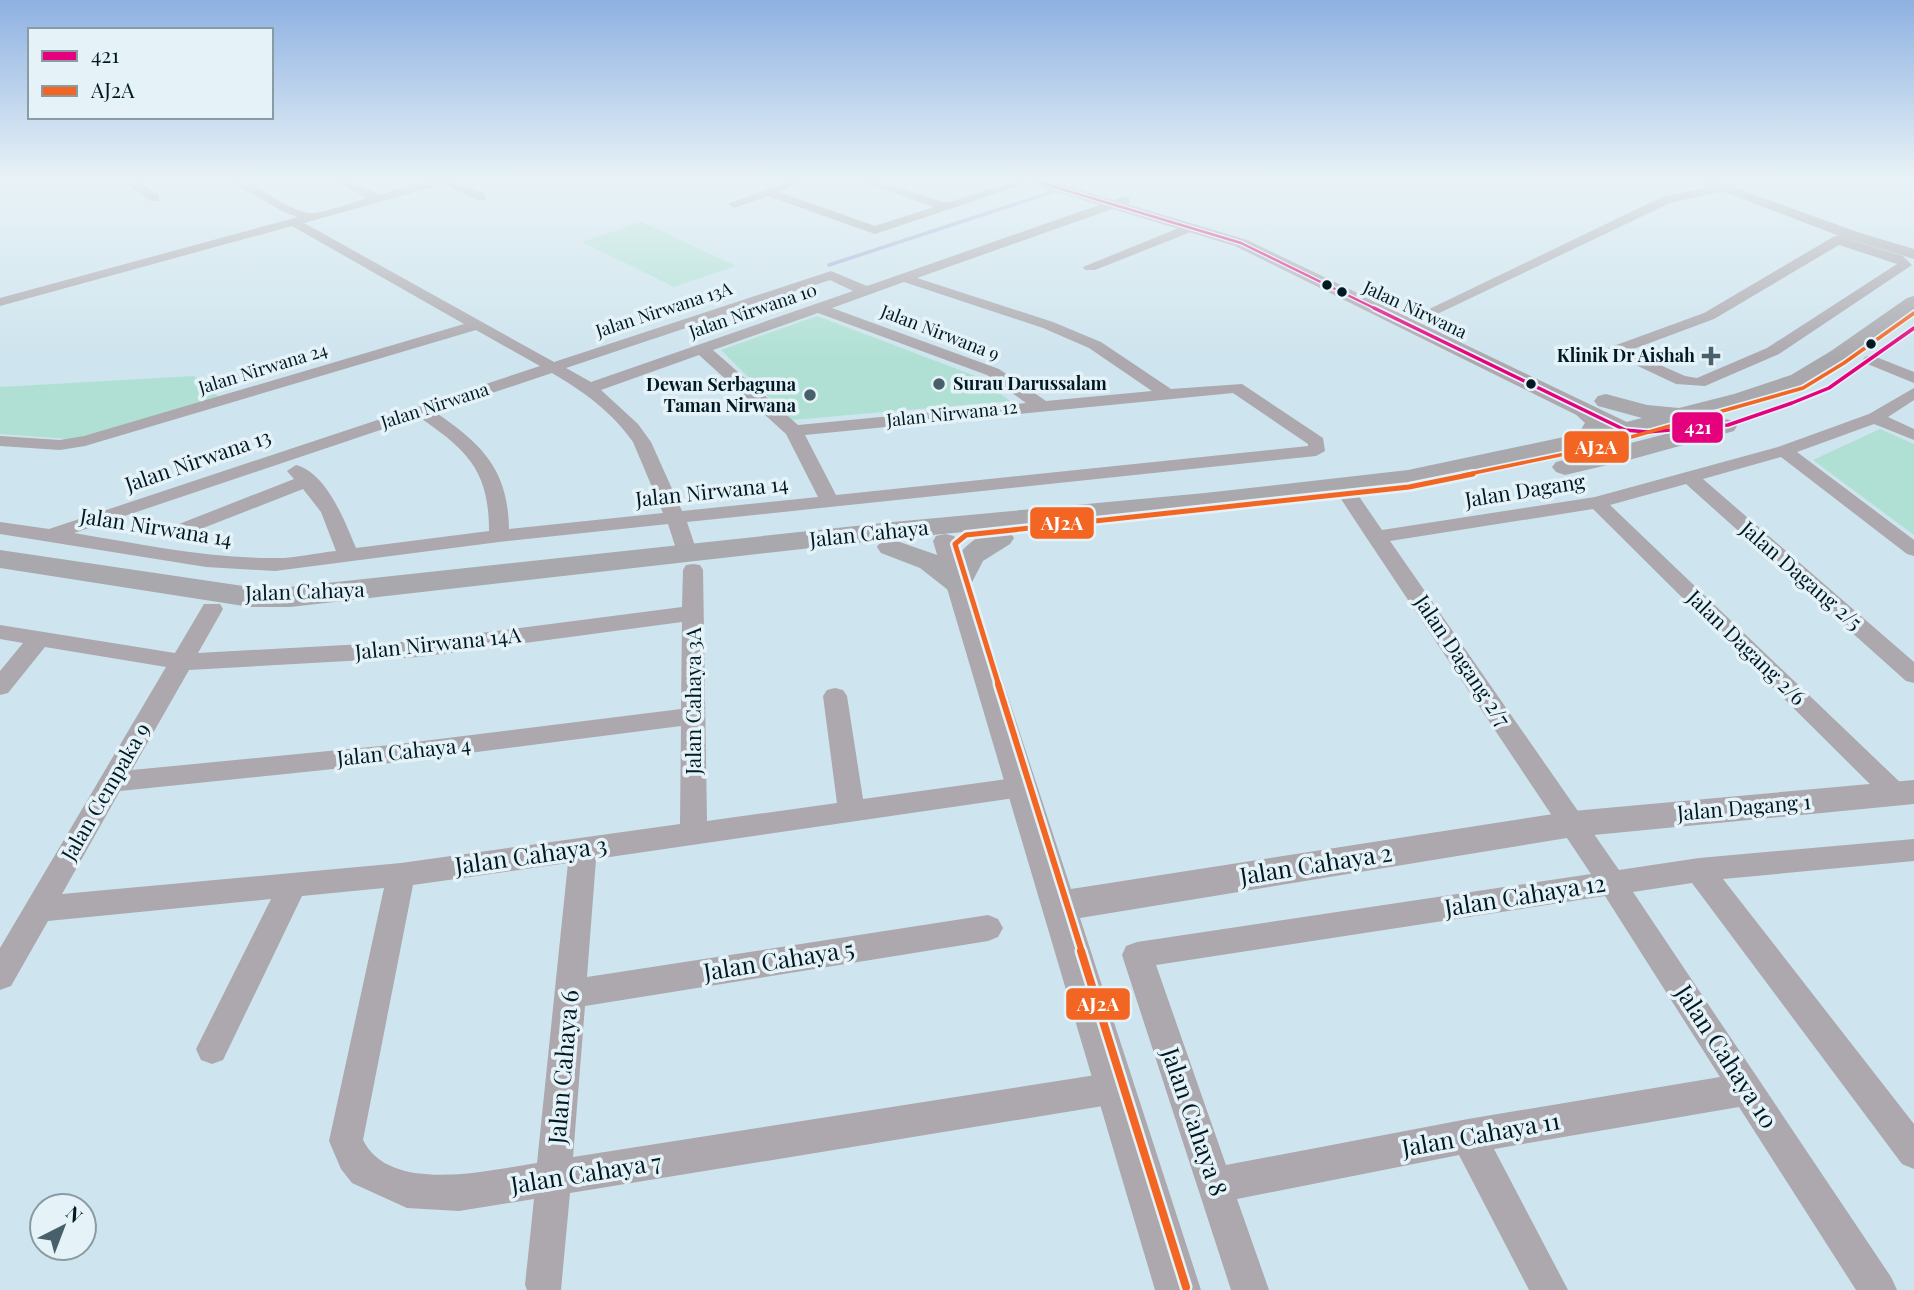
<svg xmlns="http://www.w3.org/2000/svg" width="1914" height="1290" font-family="'Playfair Display',serif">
<rect width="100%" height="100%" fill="#cee4ee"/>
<path fill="#b0e0d3" d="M641 222 736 266 674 287 582 242Z
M817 316 978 377 1010 401 792 420 721 350Z
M194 376 220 398 106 432 68 439 0 434V387Z
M1880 429 1914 444V535L1813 460Z"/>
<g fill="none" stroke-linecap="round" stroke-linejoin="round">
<path stroke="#a8add8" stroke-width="3.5" d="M829 265 1055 191"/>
<path fill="#aca8ad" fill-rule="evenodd" d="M0 178H16L0 183Z
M135 178H147L142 184 159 195V201H151L131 187 129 185Z
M224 178C256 178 288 215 314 213 331 211 350 203 367 198L330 178H345L379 195 434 178H461L456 181 485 194V200H477L444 184 304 223 554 362 831 271 867 286 1125 196 1129 197V203L917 278 1053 322 1101 342 1171 389 1242 384 1323 438 1325 451 1316 456 687 522 698 555 695 559H681L678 555 668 524 499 542 275 571 206 567 0 534V522L49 529 540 366 476 330 85 446 60 450 0 446V436L60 440 84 436 464 324 292 226 0 306V298L298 217 284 212ZM830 280 853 291 591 382 566 368ZM904 282 1043 328 1089 348 1152 391 1046 401 999 369 832 308ZM818 313 987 375 1026 403 798 425 713 350ZM699 355 786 434 818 497 682 511 651 442 638 424 601 390ZM552 373C583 391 612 412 633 442L663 513 509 529C508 469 482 444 435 412ZM1233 393 1308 444V446L836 495 805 435ZM419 417C467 450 489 470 489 531L356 548C345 522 327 473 296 465L287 471 294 479 179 524 176 528 179 532H193L303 489 321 512 336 551C315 553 293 559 272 558 206 558 140 544 74 533Z
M549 178H565L568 181 562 185Z
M671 178H697L683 183Z
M796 178H813L779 192 875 226 934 207 852 178H870L947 203 1025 178 1037 180 875 234 768 196 734 208 728 204Z
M1366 178 1358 182 1352 179 1353 178Z
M1730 182 1736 186 1734 189 1670 203 1431 317 1426 318 1419 314 1662 197Z
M1191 223 1197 227 1196 230 1095 270H1085L1083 267Z
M1851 231 1857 235 1851 240 1903 256 1912 265 1779 354 1705 386 1676 384 1606 351 1608 348 1704 313 1833 237ZM1839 245 1897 264 1767 348 1697 378 1685 376 1628 351 1714 319Z
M1871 355 1914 372V383L1865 363 1863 360 1865 357Z
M1914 388V400L1888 417 1914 429V440L1874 424 1797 452 1914 540V556L1907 554 1781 457 1703 479 1914 662V683L1906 681 1686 484 1610 505 1905 787 1909 794 1905 801 1896 804 1887 801 1593 509 1390 541 1619 870 1699 858 1914 839V861L1723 879 1914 1124V1169L1902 1164 1692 883 1633 892 1891 1277 1897 1290H1856L1739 1107 1494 1149 1568 1290H1529L1459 1155 1237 1199 1269 1290H1231L1122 955 1126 946 1137 942 1591 874 1366 537 1341 499 1344 495H1358L1382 530 1595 497 1778 447 1869 414ZM1605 896 1720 1077 1468 1119 1226 1165 1156 965Z
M693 564 700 565 703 570 707 821 837 803 823 696 827 690 835 688 843 690 847 696 863 799 1021 777 1030 780 1034 787 1030 794 1021 797 596 859 587 977 988 915 998 919 1003 928 998 937 988 941 585 1006 573 1157 1115 1072 1127 1076 1132 1088 1127 1100 1115 1104 570 1193 561 1290H527L525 1285 534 1199 459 1211 407 1208 352 1183 341 1169 329 1141 384 888 302 896 223 1060 212 1064 201 1060 196 1049 271 899 48 921 11 986 0 990V948L166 667 45 647 8 693 0 695V671L23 643 0 639V625L175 653 204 604H220L223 609 198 653 419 641 682 607 683 570 686 565ZM682 622 681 709 391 745 132 770 189 670 419 657ZM681 726 680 824 401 863 62 894 120 791 391 763ZM568 863 537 1163C490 1170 390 1195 363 1140L413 885Z"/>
<path fill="#aca8ad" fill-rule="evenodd" d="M1018 178H1040L1247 240 1633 425 1636 430 1633 435H1617L1235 246 1020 181Z
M1687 178H1708L1857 232 1914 249V259L1845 238Z
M945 534 954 536 957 541 1071 889 1573 811 1914 780V804L1573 837 1080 918 1201 1290H1155L933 541 936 536Z"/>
<path fill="#a9a8ad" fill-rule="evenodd" d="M1914 296V311L1847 361 1807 385 1750 404 1587 447 1408 486 1205 509 891 539 940 556 952 564C964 545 986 526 1010 532L1014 538 1010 544 983 561 968 590 958 592 948 590 920 568 881 553 877 547 881 541 891 539 290 607H250L0 568V550L250 587H290L893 522 1205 493 1408 470 1578 434 1585 423 1569 408 1573 403 1581 401 1602 412 1609 423 1607 427 1642 418 1598 406 1594 401 1598 396 1606 394 1647 405 1679 408 1734 394 1791 375 1831 351 1907 298Z
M1725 419 1734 421 1737 426 1734 431 1629 460 1565 475 1556 472 1552 467 1556 462Z"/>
<g stroke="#e5f2f8" stroke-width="5">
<path id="bus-1-far1" d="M1025 178 1241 243 1378 310"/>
</g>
<g stroke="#e5f2f8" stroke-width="7">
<path id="bus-1" d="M1374 308 1625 430 1647 432 1728 425 1792 403 1829 388 1914 328"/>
</g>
<g stroke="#e5f2f8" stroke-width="7">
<path id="bus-2-far3" d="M1464 475 1589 449 1803 388 1844 363 1914 313"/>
</g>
<g stroke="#e5f2f8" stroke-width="10">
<path id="bus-2-far2" d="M999 686 955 544 966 535 1409 487 1473 474"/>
</g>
<g stroke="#e5f2f8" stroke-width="11">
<path id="bus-2-far1" d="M998 684 1082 952"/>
</g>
<g stroke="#e5f2f8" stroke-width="13">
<path id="bus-2" d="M1081 951 1186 1287"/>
</g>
<use href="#bus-1-far1" stroke="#e5007d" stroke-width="2.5"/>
<use href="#bus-1" stroke="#e5007d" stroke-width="3.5"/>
<use href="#bus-2-far3" stroke="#f26522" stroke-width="3.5"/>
<use href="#bus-2-far2" stroke="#f26522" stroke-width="5"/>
<use href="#bus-2-far1" stroke="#f26522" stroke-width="6"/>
<use href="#bus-2" stroke="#f26522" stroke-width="8"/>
</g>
<linearGradient id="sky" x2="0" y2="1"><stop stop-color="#8eb1e2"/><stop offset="0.5" stop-color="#e9f3f7"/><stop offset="1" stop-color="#e9f3f7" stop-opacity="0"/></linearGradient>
<rect width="1914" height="359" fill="url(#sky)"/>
<g fill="#001923" stroke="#e5f2f8" stroke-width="2.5">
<circle cx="1327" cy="285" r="6"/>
<circle cx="1342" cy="292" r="6"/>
<circle cx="1871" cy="344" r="6"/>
<circle cx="1531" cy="384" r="6"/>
</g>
<g fill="#48606a" stroke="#e5f2f8" stroke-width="2.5">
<path d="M1707.5 345.5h7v7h7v7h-7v7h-7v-7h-7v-7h7z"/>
<circle cx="939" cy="384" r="7"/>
<circle cx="810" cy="395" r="7"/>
</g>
<g text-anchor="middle" stroke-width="7" stroke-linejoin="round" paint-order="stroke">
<g font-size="18" fill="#001923" stroke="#e5f2f8">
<text transform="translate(664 310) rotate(-18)" y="6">Jalan Nirwana 13A</text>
<text transform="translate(1415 310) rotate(25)" y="6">Jalan Nirwana</text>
<text transform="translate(753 311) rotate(-19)" y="6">Jalan Nirwana 10</text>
<text transform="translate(940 333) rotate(21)" y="6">Jalan Nirwana 9</text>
<text transform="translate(263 369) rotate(-17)" y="6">Jalan Nirwana 24</text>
<text transform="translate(435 406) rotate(-18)" y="6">Jalan Nirwana</text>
<text transform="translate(952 414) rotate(-6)" y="6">Jalan Nirwana 12</text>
</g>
<g font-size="18" font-weight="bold" fill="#001923" stroke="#e5f2f8" text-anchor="end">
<text x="1695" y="362">Klinik Dr Aishah</text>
<text x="953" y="390" text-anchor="start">Surau Darussalam</text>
<text x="796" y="391">Dewan Serbaguna<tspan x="796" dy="21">Taman Nirwana</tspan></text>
</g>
<g font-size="21" fill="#001923" stroke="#e5f2f8">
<text transform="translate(198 461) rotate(-19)" y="7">Jalan Nirwana 13</text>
<text transform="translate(1525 491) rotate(-9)" y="7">Jalan Dagang</text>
<text transform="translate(712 492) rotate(-6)" y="7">Jalan Nirwana 14</text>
<text transform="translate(156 528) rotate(9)" y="7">Jalan Nirwana 14</text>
<text transform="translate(869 534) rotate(-6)" y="7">Jalan Cahaya</text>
<text transform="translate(1801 576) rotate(41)" y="7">Jalan Dagang 2/5</text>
<text transform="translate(305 592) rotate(-2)" y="7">Jalan Cahaya</text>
<text transform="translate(438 644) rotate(-6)" y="7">Jalan Nirwana 14A</text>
<text transform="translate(1746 648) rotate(44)" y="7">Jalan Dagang 2/6</text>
<text transform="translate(1462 661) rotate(56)" y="7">Jalan Dagang 2/7</text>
<text transform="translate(694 701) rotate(-90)" y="7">Jalan Cahaya 3A</text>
<text transform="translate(404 752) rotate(-6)" y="7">Jalan Cahaya 4</text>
<text transform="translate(106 792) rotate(-60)" y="7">Jalan Cempaka 9</text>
<text transform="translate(1744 808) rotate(-5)" y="7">Jalan Dagang 1</text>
</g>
<g font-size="24" fill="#001923" stroke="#e5f2f8">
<text transform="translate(531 856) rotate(-8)" y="8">Jalan Cahaya 3</text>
<text transform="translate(1316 865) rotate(-9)" y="8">Jalan Cahaya 2</text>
<text transform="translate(1525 896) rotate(-9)" y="8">Jalan Cahaya 12</text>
<text transform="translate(779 961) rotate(-9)" y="8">Jalan Cahaya 5</text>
<text transform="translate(1726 1057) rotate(57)" y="8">Jalan Cahaya 10</text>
<text transform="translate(564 1067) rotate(-85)" y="8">Jalan Cahaya 6</text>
<text transform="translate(1194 1122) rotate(71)" y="8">Jalan Cahaya 8</text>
<text transform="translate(1481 1135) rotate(-10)" y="8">Jalan Cahaya 11</text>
<text transform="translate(586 1174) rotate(-9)" y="8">Jalan Cahaya 7</text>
</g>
</g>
<g stroke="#e5f2f8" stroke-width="2.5">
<rect x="1671" y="411" width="53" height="33" rx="7" fill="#e5007d"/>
<rect x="1563" y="430" width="67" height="34" rx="7" fill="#f26522"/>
<rect x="1029" y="506" width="66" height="34" rx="7" fill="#f26522"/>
<rect x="1065" y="987" width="66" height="34" rx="7" fill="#f26522"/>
</g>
<g font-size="19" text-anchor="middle" font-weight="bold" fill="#fff">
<text x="1698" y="434">421</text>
<text x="1596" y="454">AJ2A</text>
<text x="1062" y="530">AJ2A</text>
<text x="1098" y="1011">AJ2A</text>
</g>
<rect x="28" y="28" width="245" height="91" fill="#e5f2f8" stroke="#899ba3" stroke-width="2"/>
<rect x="42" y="51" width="35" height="10" fill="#e5007d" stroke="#899ba3" stroke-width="2"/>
<text x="91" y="63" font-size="21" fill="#001923">421</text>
<rect x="42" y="86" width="35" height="10" fill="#f26522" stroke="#899ba3" stroke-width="2"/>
<text x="91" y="98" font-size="21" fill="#001923">AJ2A</text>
<g transform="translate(63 1227) rotate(42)"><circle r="33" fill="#e5f2f8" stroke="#899ba3" stroke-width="2"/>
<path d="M0-5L12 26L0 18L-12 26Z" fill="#48606a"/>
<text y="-10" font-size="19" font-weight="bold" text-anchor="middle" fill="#001923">N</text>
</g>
</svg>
